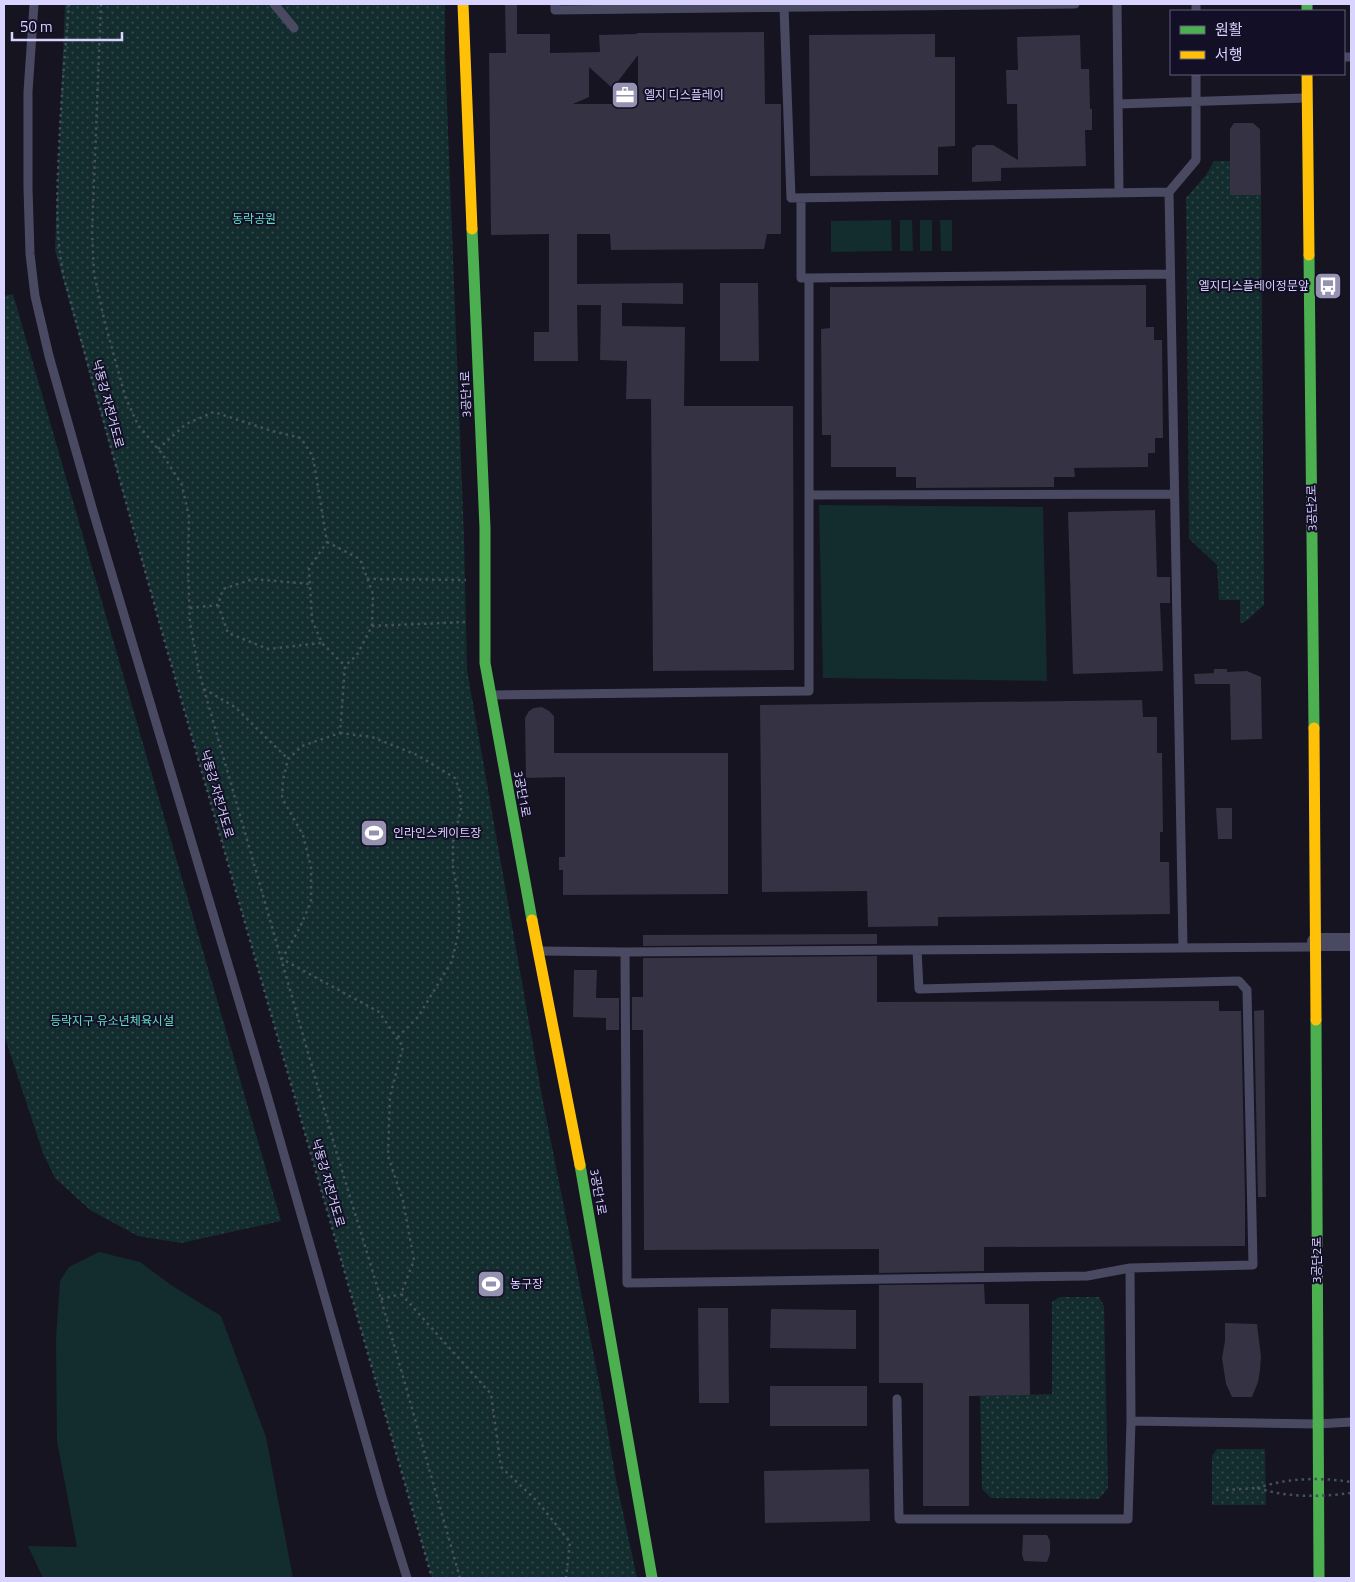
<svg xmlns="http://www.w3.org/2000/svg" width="1355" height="1582" font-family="'Titillium Web','Noto Sans KR',sans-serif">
<defs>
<pattern id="park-dots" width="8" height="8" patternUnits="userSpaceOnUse" patternTransform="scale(1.25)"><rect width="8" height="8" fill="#132c2d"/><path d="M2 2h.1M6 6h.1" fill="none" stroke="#354a4c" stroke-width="1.8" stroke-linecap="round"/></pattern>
</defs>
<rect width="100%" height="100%" fill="#161421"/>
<path fill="#132c2d" d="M891 220 892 251 831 252V221Z
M900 220H912L913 251H900Z
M920 220H932V251H920Z
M940 220H952V251H941Z
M819 505 1043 507 1047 681 823 678Z
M99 1252 140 1262 171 1285 221 1316 266 1437 293 1578H43L28 1546 77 1547 57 1441 56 1339 60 1281 69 1267Z"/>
<path fill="url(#park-dots)" d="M65 4H445V54L464 537 467 670 543 1102 600 1387 616 1480 637 1578H432L164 639 55 250Z
M1214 161H1230V195H1261L1264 605 1245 622 1240 623V600H1219L1217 565 1189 539 1186 198 1206 175Z
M13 294 281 1221 181 1243 138 1236 90 1210 55 1178 43 1153 4 1035V296Z
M1060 1297H1099L1104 1306 1108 1488 1099 1499 991 1498 982 1489 980 1396 1052 1394V1302Z
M1217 1449H1265L1266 1505H1212V1456Z"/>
<path fill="#343243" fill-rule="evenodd" d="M505 4H517V34H550V53L600 52 599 35 637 34V33L764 32 765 104H781V234H767L764 249 611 250 610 234H577V284L683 283V304L622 303V326L685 327 684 406H793L794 670 653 671 651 399H626L627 361 600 360 601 305H577L578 361H534V332H549V234L491 235 489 53H506ZM638 55V104H573L589 97V67L611 87 616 84Z
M935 34V57H955V146L938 147V175L810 176 809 35Z
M1080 35 1081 69H1089L1090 109H1092V130H1085L1086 166 1001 168V181L972 182V148L977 145H993L1018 160 1017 104H1007L1006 70H1018L1017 37Z
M1234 123H1253L1260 129 1261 195H1230V129Z
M720 283H758L759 361H720Z
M1146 285V327H1154V340H1162L1163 438H1155V453H1148V467L1074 468 1075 477H1054V487L916 488V477H896V467H831V435H822L821 329 830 328V287Z
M1155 510 1157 577H1170V603H1160L1163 671 1073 674 1068 512Z
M1214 669H1227V672L1247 671 1261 677 1262 739 1231 740 1230 684H1195L1194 674 1214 673Z
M1142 700 1143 717H1157V753H1162L1163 832H1160V862H1169L1170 914 938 917V926L868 927 867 891 762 892 760 705Z
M542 707 549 711 554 716V753H728V894L563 895V870H559V857H565V777L526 778 525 718 529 711 534 708Z
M1216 808H1232V839H1218Z
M877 934V944L643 946V935Z
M877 956V1002L1219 1001V1011H1241L1245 1197V1246L984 1247V1271L879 1273V1249L644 1250 643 1030H632V997H643V958Z
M574 970H597L596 998H619V1030H606V1018L573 1017Z
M1264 1010 1266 1197H1258L1254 1011Z
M984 1284 985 1304H1029L1030 1395 969 1396V1506H923V1383H879V1285Z
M698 1308H728L729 1403H699Z
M771 1309 856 1310V1349L770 1348Z
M1225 1323 1257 1324 1261 1357 1260 1370 1258 1382 1252 1397H1232L1226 1384 1222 1358 1225 1341Z
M770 1386H867V1426H770Z
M869 1469 870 1521 765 1523 764 1471Z
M1023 1535H1047L1050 1541V1554L1047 1562 1024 1561 1022 1554Z"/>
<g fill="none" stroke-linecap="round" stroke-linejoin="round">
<path stroke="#44505f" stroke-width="2.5" stroke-dasharray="2.5 4" stroke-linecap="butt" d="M69 4C65 52 61 100 59 149 57 193 55 235 64 278L164 639 432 1578
M101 4 92 232 94 273 104 319 125 396 138 425 163 455 182 485 189 517 188 568 190 623 199 672 337 1154 381 1299 460 1578
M158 449 186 424 214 412 272 431 301 438 313 457 327 542 309 568 312 620 322 643 345 666 340 733 302 746 288 759 283 780 282 798 303 835 311 867V902L299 929 282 959 379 1012 403 1047 390 1096 388 1156 403 1201 414 1260 401 1294 491 1394 501 1467 537 1501 570 1542 566 1578
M327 542 360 559 373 594 372 626 357 655 345 666
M367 579 466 580
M218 605 228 633 268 649 321 643
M190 608 218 605 223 589 253 579 310 584
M372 626 465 622
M204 689 235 707 288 759
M340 733 372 737 417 755 455 778 460 792 461 809 453 842V867L459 900V930L452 961 418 1017 397 1038
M381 1299 401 1294
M1226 1490 1257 1488"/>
<path stroke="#4a4962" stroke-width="9" d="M34 4 28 92V188L30 254 35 296 49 356 93 511 267 1095 381 1494 407 1578
M274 4 294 28
M555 4V10L1075 4
M1117 4 1119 193
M1196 4V11
M784 7 791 198 1169 192
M1344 57H1351
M1118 104 1305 98
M809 278 1170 274
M810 495 1174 494
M493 695 809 691V278H801V198
M1183 948 1169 192 1196 160V74
M540 951 625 952 1315 947
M625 952 627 1283 1087 1276 1130 1268 1253 1265 1247 990 1239 981 919 989 917 950
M897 1399 899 1519H1128L1131 1421 1130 1268
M1131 1421 1318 1424 1351 1422"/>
<path stroke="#4a4962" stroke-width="18" d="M1316 942H1351"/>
<path stroke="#4caf50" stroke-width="11" d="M1307 4V11
M472 229 485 528V663L532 920
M1309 255 1314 728
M1316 1020 1319 1578
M580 1165 652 1578"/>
<path stroke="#ffc107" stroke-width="11" d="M463 4 472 229
M1307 74 1309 255
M1314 728 1316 1020
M532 920 580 1165"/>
<path stroke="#44505f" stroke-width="2.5" stroke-dasharray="2.5 4" stroke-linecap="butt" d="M1257 1488C1288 1478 1319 1477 1351 1482
M1258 1488C1287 1498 1321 1497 1351 1493"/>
</g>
<defs>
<g id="office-square" transform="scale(1.4375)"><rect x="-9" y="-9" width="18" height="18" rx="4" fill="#9591b1" stroke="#130f26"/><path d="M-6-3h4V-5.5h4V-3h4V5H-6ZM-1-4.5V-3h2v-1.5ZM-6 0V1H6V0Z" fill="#fff"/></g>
<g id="bus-square" transform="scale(1.4375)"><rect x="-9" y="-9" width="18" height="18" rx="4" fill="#9591b1" stroke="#130f26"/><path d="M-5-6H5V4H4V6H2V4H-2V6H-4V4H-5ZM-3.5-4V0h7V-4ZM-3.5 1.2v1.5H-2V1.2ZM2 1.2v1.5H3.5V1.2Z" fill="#fff"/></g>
<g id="stadium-square" transform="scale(1.4375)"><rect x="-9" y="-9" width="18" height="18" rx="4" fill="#9591b1" stroke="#130f26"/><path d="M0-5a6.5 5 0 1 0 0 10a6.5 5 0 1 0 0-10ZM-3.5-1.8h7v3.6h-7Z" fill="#fff"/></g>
</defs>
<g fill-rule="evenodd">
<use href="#office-square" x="625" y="95"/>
<use href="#bus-square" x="1328" y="286"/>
<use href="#stadium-square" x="374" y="833"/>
<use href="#stadium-square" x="491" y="1284"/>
</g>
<g text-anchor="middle" stroke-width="4" stroke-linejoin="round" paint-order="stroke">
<g font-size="12" fill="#d9d4ff" stroke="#130f26" text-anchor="start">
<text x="644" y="99">엘지 디스플레이</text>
<text x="1309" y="290" text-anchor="end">엘지디스플레이정문앞</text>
<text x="393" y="837">인라인스케이트장</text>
<text x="510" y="1288">농구장</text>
</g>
<g font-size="12" fill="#5fe0c0" stroke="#130f26">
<text x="254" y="223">동락공원</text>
<text x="112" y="1025">등락지구 유소년체육시설</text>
</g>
<g font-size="12" fill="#d9d4ff" stroke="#130f26">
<text transform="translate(466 394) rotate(-92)" y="4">3공단1로</text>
<text transform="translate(108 404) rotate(75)" y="4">낙동강 자전거도로</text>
<text transform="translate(1312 508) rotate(-91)" y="4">3공단2로</text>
<text transform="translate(217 794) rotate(74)" y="4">낙동강 자전거도로</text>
<text transform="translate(522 794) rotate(80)" y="4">3공단1로</text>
<text transform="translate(328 1183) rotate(74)" y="4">낙동강 자전거도로</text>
<text transform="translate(598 1192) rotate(80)" y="4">3공단1로</text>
<text transform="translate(1317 1260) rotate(-90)" y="4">3공단2로</text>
</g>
</g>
<rect width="1355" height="1582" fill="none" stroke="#d9d4ff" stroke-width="10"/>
<rect x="1170" y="10" width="175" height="65" fill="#130f26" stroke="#625e7d"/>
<rect x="1180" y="26" width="25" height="8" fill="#4caf50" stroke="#625e7d"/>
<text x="1215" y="35" font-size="15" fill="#d9d4ff">원활</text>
<rect x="1180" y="51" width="25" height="8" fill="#ffc107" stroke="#625e7d"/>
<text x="1215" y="60" font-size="15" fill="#d9d4ff">서행</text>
<path d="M12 32v8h110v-8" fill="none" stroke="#d9d4ff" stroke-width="2.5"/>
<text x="20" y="32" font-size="15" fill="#d9d4ff" stroke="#130f26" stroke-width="4" paint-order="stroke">50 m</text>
</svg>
